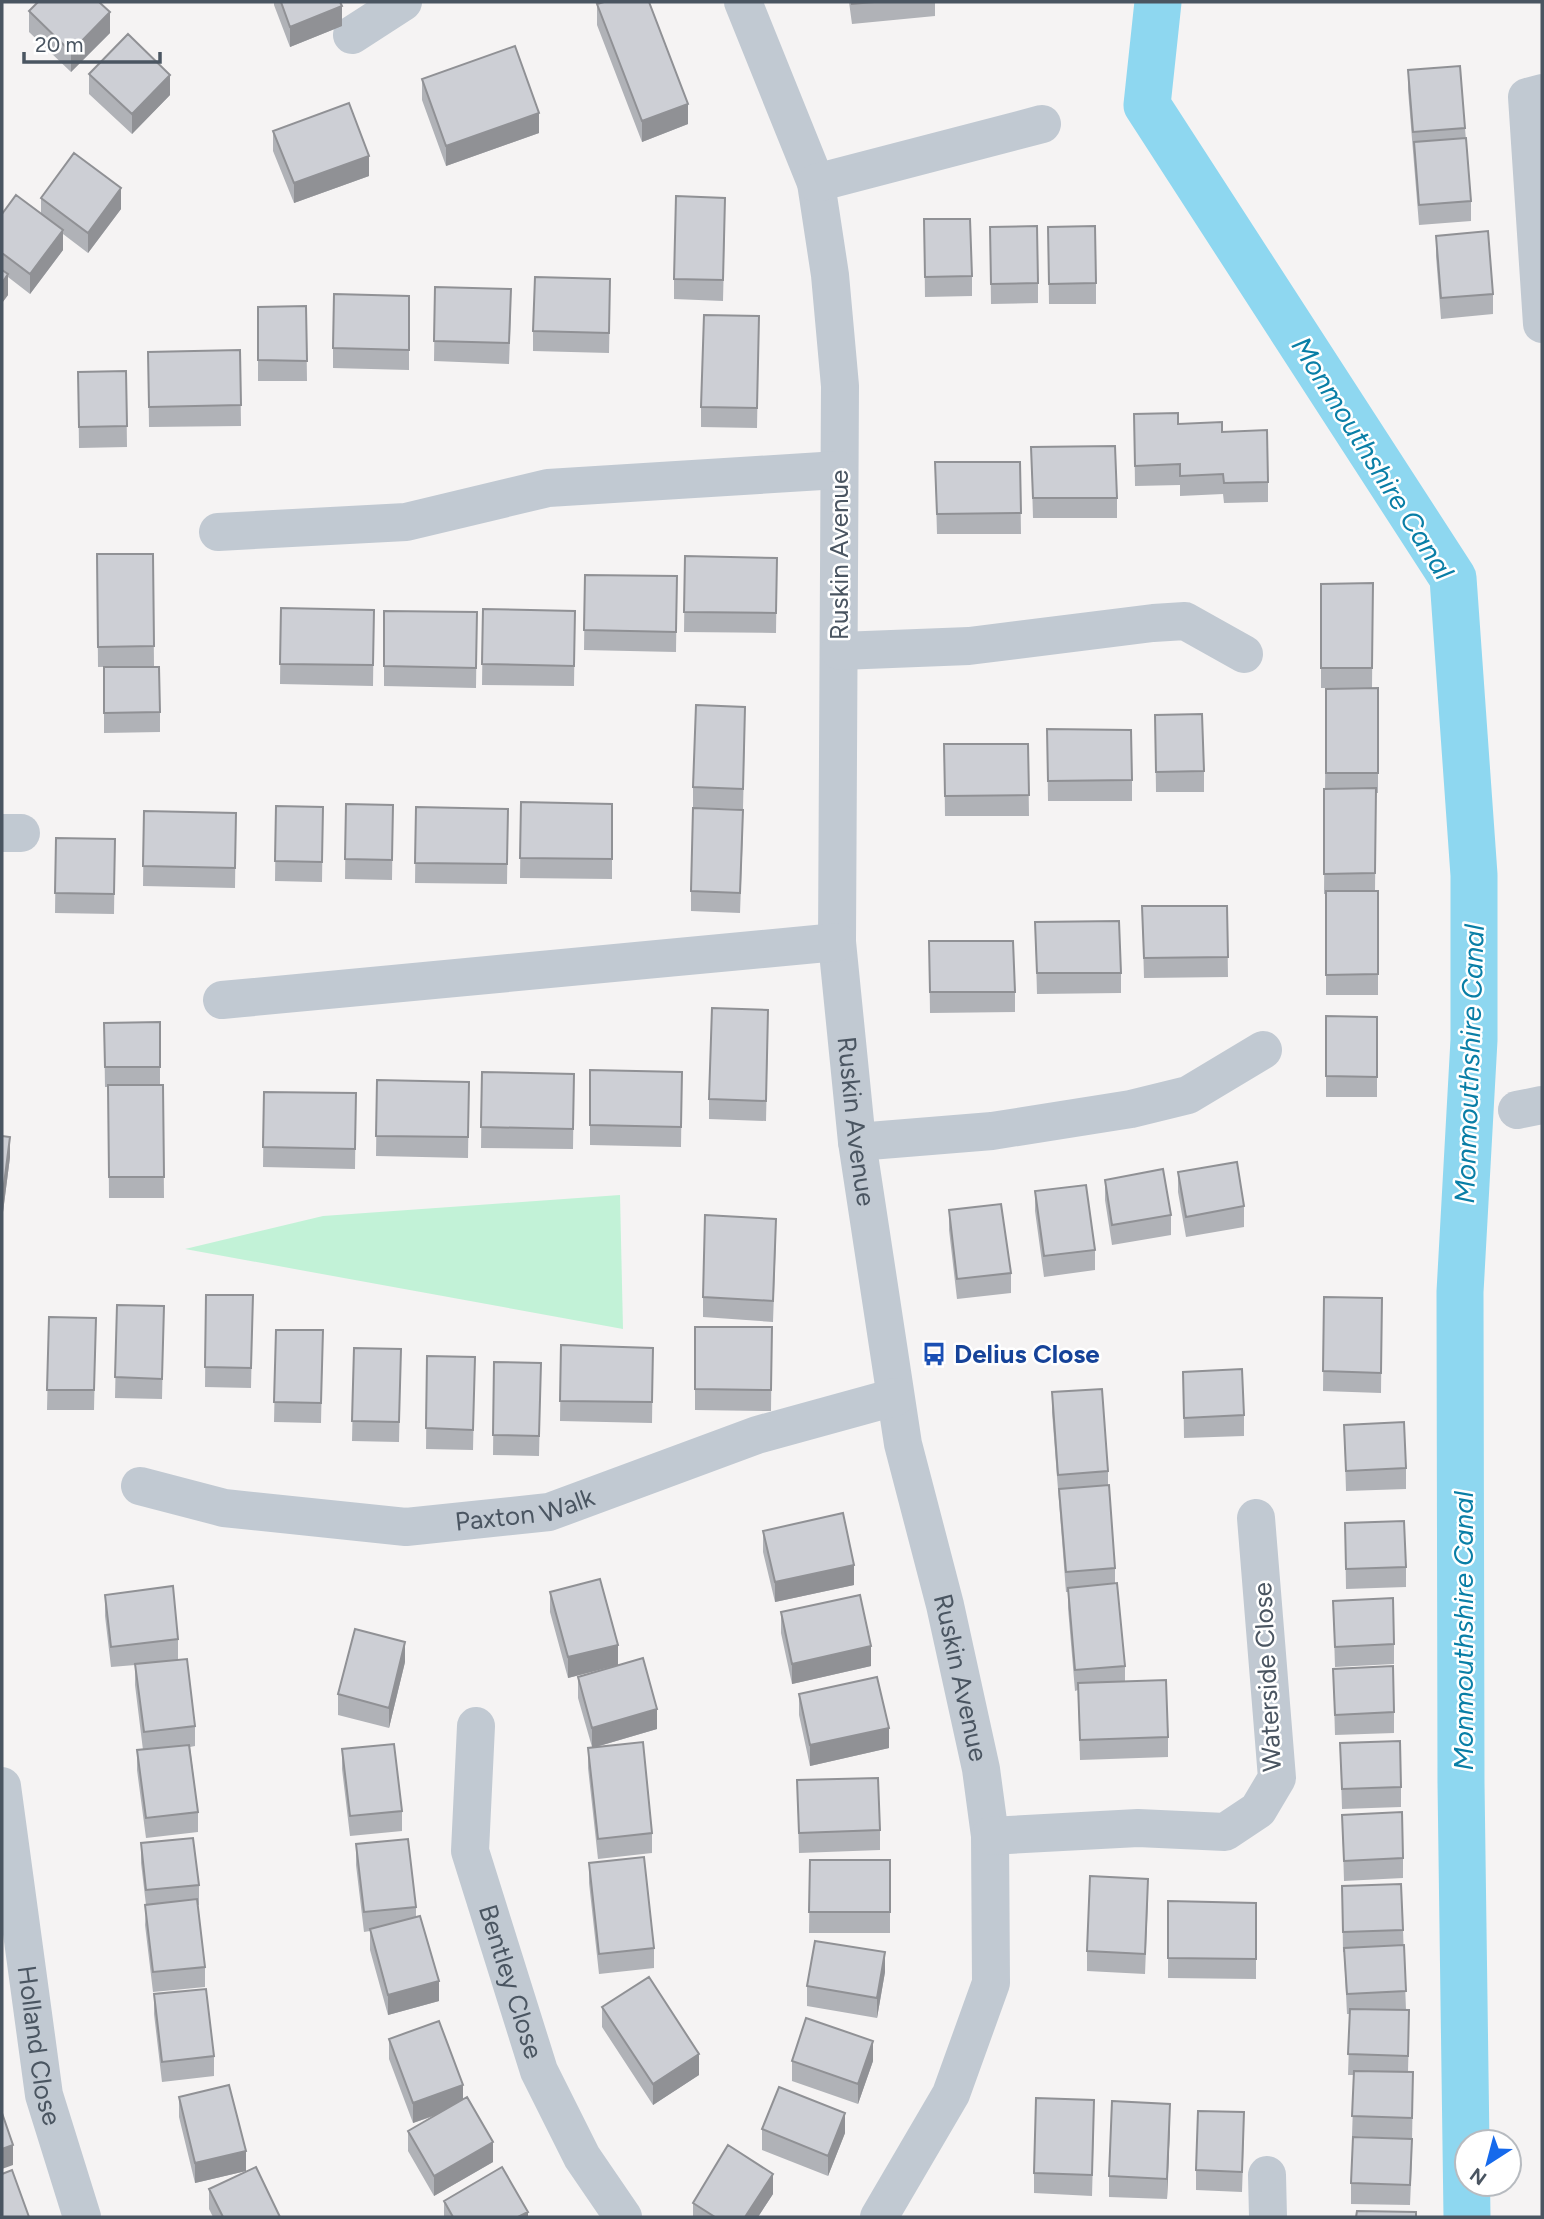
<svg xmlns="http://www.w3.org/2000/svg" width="1544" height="2219" font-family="Figtree,sans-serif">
<rect width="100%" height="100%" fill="#f5f3f3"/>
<path fill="#c2f2d7" d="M620 1195 623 1329 185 1249 323 1216Z"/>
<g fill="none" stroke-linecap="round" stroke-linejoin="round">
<path stroke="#8ed7f0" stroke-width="47" d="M1158 2 1147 105 1453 578 1474 875V1040L1460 1292 1461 1783 1467 2217"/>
<g stroke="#c1c9d2" stroke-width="38">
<path id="s1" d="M743 2 816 183 830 275 840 386 837 942 857 1142 903 1444 945 1605 981 1769 990 1836 991 1983 951 2094 879 2217"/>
<path d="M352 35 403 2"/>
<path d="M1542 93 1527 97 1542 324"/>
<path d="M816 183 1042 124"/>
<path d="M218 532 406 522 548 488 838 470"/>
<path d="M840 651 969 646 1153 623 1185 621 1244 654"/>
<path d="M2 833H21"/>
<path d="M222 1000 837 942"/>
<path d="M1517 1110 1542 1105"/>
<path d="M857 1142 992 1131 1131 1109 1188 1095 1263 1050"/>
<path id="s2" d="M140 1486 224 1508 406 1527 549 1512 757 1435 895 1397"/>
<path id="s3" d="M476 1726 470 1851 539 2071 582 2157 623 2217"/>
<path id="s4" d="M2 1786 44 2095 82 2217"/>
<path d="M990 1836 1138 1828 1225 1832 1258 1810 1277 1778 1256 1518"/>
<path d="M1267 2175 1268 2217"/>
</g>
</g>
<path fill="#b0b2b7" d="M274 2H340L342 26 290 47 274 5Z
M849 2H935V16L852 24Z
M597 4 688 124 642 142 597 25Z
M29 11 110 33 71 72 29 32Z
M1408 70 1465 128 1471 201V221L1419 225 1408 90Z
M89 74 170 95 132 134 89 94Z
M422 79 539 133 446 166 422 100Z
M273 131 369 176 294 203 273 151Z
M41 198 121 209 88 253 63 234V250L30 294 8 277V295L2 303V214L41 213Z
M725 218 723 301 674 299V279Z
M924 219 972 276V296L925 297Z
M990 227 1038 283V303L991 304Z
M1048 227 1096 283V304H1049Z
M1436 236 1493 294V314L1441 319 1436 256Z
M435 287 511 310 509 364 434 361Z
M409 296V370L333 368V348Z
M610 299 609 353 533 351V331Z
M306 306 307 381H258V307Z
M759 316 757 428 701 427V407Z
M240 350 241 426 149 427 148 352Z
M126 371 127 447 79 448 78 372Z
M1134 414 1178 424 1222 432 1268 482V502L1224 503 1223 494 1180 496V485L1135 486Z
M1031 447 1117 498V518H1033Z
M935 462H1020L1021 534H937Z
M97 554H153L154 666 98 667Z
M685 556 777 558 776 633 684 632Z
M585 575 677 576 676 652 584 650Z
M1373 583 1372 688H1321V584Z
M281 608 374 610 373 686 280 684Z
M483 609 575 611 574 686 482 685Z
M384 611 477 612 476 688 384 686Z
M104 667 160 712V732L104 733Z
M1378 688V793H1376L1375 891H1378V995H1326V894H1324L1326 689Z
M1155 715 1204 771V792H1156Z
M745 727 743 809 693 808V787Z
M1047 729 1132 780V801H1048Z
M944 744H1028L1029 816H945Z
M521 802 612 804V879L520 878Z
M346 804 393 805 392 880 345 879Z
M276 806 323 807 322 882 275 881Z
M416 807 508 809 507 884 415 883Z
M144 811 236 813 235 888 143 886Z
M743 830 740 913 691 911V891Z
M56 838 115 839 114 914 55 913Z
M1142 906H1227L1228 977 1144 978Z
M1035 922 1121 973V993L1037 994Z
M929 941 1015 992V1012L930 1013Z
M1326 1016 1377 1017V1097H1326Z
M160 1022V1085H163L164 1198H109L108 1087H105L104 1023Z
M768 1030 766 1121 709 1119V1099Z
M590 1070 682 1072 681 1147 590 1145Z
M482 1072 574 1074 573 1149 481 1148Z
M377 1080 469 1082 468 1158 376 1156Z
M264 1092 356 1093 355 1169 263 1167Z
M2 1136 10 1157 3 1212H2Z
M1178 1172 1244 1206V1227L1186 1237 1178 1192Z
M1105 1180 1171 1215V1235L1112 1245 1105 1200Z
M1035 1191 1095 1250V1270L1044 1277 1035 1211Z
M949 1210 1011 1273V1293L957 1299 949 1230Z
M776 1239 773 1322 703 1317V1297Z
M206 1295H253L251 1388 205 1387Z
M1324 1297 1382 1298 1381 1393 1323 1391Z
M117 1305 164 1306 162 1399 115 1398Z
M49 1317 96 1318 94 1410H47Z
M695 1327H772L771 1411 695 1410Z
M276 1330H323L321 1423 274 1422Z
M561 1345 653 1348 652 1423 560 1421Z
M354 1348 401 1349 399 1442 352 1441Z
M427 1356 475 1357 473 1450 426 1449Z
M494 1362 541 1363 539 1456 493 1455Z
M1183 1372 1244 1415V1436L1184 1438Z
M1052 1392 1108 1471V1485L1115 1568V1583L1125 1666V1681L1168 1737V1757L1080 1760 1078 1690 1075 1691 1068 1608V1592H1066L1052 1412Z
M1344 1425 1406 1468V1489L1346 1491Z
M1345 1523 1406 1567V1587L1346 1589Z
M763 1531 854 1585 775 1602 763 1552Z
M550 1592 618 1665 568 1678 550 1612Z
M105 1595 178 1639V1659L195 1726V1746L190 1747 198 1812V1832L146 1838 137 1770V1750H143L135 1685V1665L111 1667 105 1616Z
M1333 1601 1394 1644V1664L1335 1667Z
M781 1612 871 1666 792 1684 781 1633Z
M405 1662 389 1728 338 1715V1694Z
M1333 1669 1394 1712V1733L1335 1735Z
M578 1677 657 1729 596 1747 652 1833V1853L598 1859 588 1768V1748L592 1747 578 1698Z
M799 1694 889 1748 810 1766 799 1715Z
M1340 1743 1401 1787V1807L1342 1809Z
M342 1749 402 1811V1831L350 1836 342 1769Z
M797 1780 880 1830V1850L799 1853Z
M1342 1815 1403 1858V1878L1344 1881Z
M141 1843 199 1885V1905H198L205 1967V1987L153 1992 145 1925 146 1905 141 1863Z
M356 1844 416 1907V1917L439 2001 388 2015 370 1950V1931L364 1932 356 1865Z
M810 1860H890V1933H809Z
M589 1863 654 1948V1968L599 1974 589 1883Z
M1342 1886 1403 1930 1406 2010 1409 2030 1408 2072 1413 2092 1412 2139 1352 2136 1354 2075H1348L1350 2014H1347L1344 1952H1343Z
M1148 1899 1145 1974 1087 1971V1951Z
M1168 1901 1256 1903V1979L1168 1978Z
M885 1972 877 2018 807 2006V1986Z
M154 1994 214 2056V2076L162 2082 154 2014Z
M602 2007 699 2075 653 2105 602 2027Z
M389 2039 463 2099 493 2162 434 2196 408 2151V2131L434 2116 413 2123 389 2059Z
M792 2061H873L858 2104 792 2081Z
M179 2097 246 2171 195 2183 179 2117Z
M1094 2121 1092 2196 1034 2193V2173Z
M1170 2124 1167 2199 1109 2197V2176Z
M762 2129 845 2133 828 2176 762 2150Z
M1244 2133 1242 2192 1196 2190V2170Z
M1412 2159 1410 2205 1351 2204V2183Z
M209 2189 280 2217H213L209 2209Z
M773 2194 758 2217H693V2203Z
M444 2201 528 2217H444Z"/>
<path fill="#909195" d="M342 6V26L290 47V27Z
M110 12V33L71 72V52Z
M170 75V95L132 134V114Z
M688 104V124L642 142V121Z
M539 113V133L446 166V146Z
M369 156V176L294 203V183Z
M121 188V209L88 253V233Z
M63 230V250L30 294V274Z
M8 274V295L2 303V283Z
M10 1137V1157L3 1212V1192Z
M854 1565V1585L775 1602V1582Z
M405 1642V1662L389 1728V1708Z
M618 1645V1665L568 1678V1657Z
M871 1646V1666L792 1684V1664Z
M657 1709V1729L592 1748V1728Z
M889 1728V1748L810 1766V1745Z
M885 1952V1972L877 2018V1998Z
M439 1981V2001L388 2015V1995Z
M873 2041V2061L858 2104V2084Z
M699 2054V2075L653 2105V2084Z
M463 2085V2105L413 2123V2103Z
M1170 2104V2124L1167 2199V2179Z
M845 2113V2133L828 2176V2156Z
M493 2142V2162L434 2196V2176Z
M13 2145V2165L2 2169V2149Z
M246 2151V2171L195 2183V2163Z
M773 2174V2194L758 2217H745Z
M528 2212V2217H518Z"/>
<path fill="#cdcfd5" stroke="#909195" stroke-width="2" d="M38 2H99L110 12 71 52 29 11Z
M281 2H340L342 6 290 27Z
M604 2H649L688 104 642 121 597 4Z
M852 2H874L852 4Z
M128 34 170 75 132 114 89 74Z
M515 46 539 113 446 146 422 79Z
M1460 66 1465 128 1413 132 1408 70Z
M349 103 369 156 294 183 273 131Z
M1466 138 1471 201 1419 205 1414 142Z
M74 153 121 188 88 233 41 198Z
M16 195 63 230 30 274 2 253V214Z
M676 196 725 198 723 280 674 279Z
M924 219H970L972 276 925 277Z
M1037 226 1038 283 991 284 990 227Z
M1095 226 1096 283 1049 284 1048 227Z
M1488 231 1493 294 1441 298 1436 236Z
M2 270 8 274 2 283Z
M535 277 610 279 609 333 533 331Z
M435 287 511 289 509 343 434 341Z
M334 294 409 296V350L333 348Z
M306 306 307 361 258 360V307Z
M704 315 759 316 757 408 701 407Z
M240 350 241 405 149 407 148 352Z
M126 371 127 426 79 427 78 372Z
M1178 413V424L1222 422V432L1267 430 1268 482 1224 483 1223 474 1180 476V464L1135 466 1134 414Z
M1115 446 1117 498H1033L1031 447Z
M935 462H1020L1021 513 937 514Z
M97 554H153L154 646 98 647Z
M685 556 777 558 776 613 684 612Z
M585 575 677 576 676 632 584 630Z
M1373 583 1372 668H1321V584Z
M281 608 374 610 373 665 280 664Z
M483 609 575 611 574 666 482 664Z
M384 611 477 612 476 668 384 666Z
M104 667H159L160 712 104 713Z
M1378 688V773H1326V689Z
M696 705 745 707 743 789 693 787Z
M1202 714 1204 771 1156 772 1155 715Z
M1047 729 1131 730 1132 780 1048 781Z
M944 744H1028L1029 795 945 796Z
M1376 788 1375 873 1324 874V789Z
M521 802 612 804V859L520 858Z
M346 804 393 805 392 860 345 859Z
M276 806 323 807 322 862 275 861Z
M416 807 508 809 507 864 415 863Z
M693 808 743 810 740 893 691 891Z
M144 811 236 813 235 868 143 866Z
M56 838 115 839 114 894 55 893Z
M1326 891H1378V974L1326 975Z
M1142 906H1227L1228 957 1144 958Z
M1119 921 1121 973H1037L1035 922Z
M929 941H1013L1015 992H930Z
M712 1008 768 1010 766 1101 709 1099Z
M1326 1016 1377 1017V1077L1326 1076Z
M160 1022V1067H105L104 1023Z
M590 1070 682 1072 681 1127 590 1125Z
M482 1072 574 1074 573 1129 481 1127Z
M377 1080 469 1082 468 1137 376 1136Z
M108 1085H163L164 1177H109Z
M264 1092 356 1093 355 1149 263 1147Z
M2 1136 10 1137 3 1192H2Z
M1237 1162 1244 1206 1186 1217 1178 1172Z
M1163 1169 1171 1215 1112 1225 1105 1180Z
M1086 1185 1095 1250 1044 1256 1035 1191Z
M1001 1204 1011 1273 957 1279 949 1210Z
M705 1215 776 1219 773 1301 703 1297Z
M206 1295H253L251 1368 205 1367Z
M1324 1297 1382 1298 1381 1373 1323 1371Z
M117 1305 164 1306 162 1379 115 1377Z
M49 1317 96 1318 94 1390H47Z
M695 1327H772L771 1390 695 1389Z
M276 1330H323L321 1403 274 1402Z
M561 1345 653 1348 652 1402 560 1401Z
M354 1348 401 1349 399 1422 352 1421Z
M427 1356 475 1357 473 1430 426 1428Z
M494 1362 541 1363 539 1436 493 1435Z
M1242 1369 1244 1415 1184 1418 1183 1372Z
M1102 1389 1108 1471 1058 1475 1052 1392Z
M1404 1422 1406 1468 1346 1471 1344 1425Z
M1109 1485 1115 1568 1066 1572 1059 1489Z
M843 1513 854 1565 775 1582 763 1531Z
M1404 1521 1406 1567 1346 1569 1345 1523Z
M600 1579 618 1645 568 1657 550 1592Z
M1117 1583 1125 1666 1075 1670 1068 1588Z
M173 1586 178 1639 111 1647 105 1595Z
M860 1595 871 1646 792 1664 781 1612Z
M1393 1598 1394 1644 1335 1647 1333 1601Z
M355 1629 405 1642 389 1708 338 1694Z
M643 1658 657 1709 592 1728 578 1677Z
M187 1659 195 1726 144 1732 135 1664Z
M1393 1666 1394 1712 1335 1715 1333 1669Z
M877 1677 889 1728 810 1745 799 1694Z
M1166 1680 1168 1737 1080 1740 1078 1683Z
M1400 1741 1401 1787 1342 1789 1340 1743Z
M643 1742 652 1833 598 1839 588 1748Z
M394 1744 402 1811 350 1816 342 1749Z
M189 1745 198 1812 146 1818 137 1750Z
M878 1778 880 1830 799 1833 797 1780Z
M1402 1812 1403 1858 1344 1861 1342 1815Z
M193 1838 199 1885 146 1890 141 1843Z
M408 1839 416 1907 364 1912 356 1844Z
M644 1857 654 1948 599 1954 589 1863Z
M810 1860H890V1912H809Z
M1090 1876 1148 1879 1145 1954 1087 1951Z
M1401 1884 1403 1930 1343 1932 1342 1886Z
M197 1899 205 1967 153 1972 145 1905Z
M1168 1901 1256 1903V1959L1168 1958Z
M420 1916 439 1981 388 1995 370 1929Z
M815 1941 885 1952 877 1998 807 1986Z
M1404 1945 1406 1991 1347 1994 1344 1948Z
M649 1977 699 2054 653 2084 602 2007Z
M206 1989 214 2056 162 2062 154 1994Z
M1350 2009 1409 2010 1408 2056 1348 2054Z
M806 2018 873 2041 858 2084 792 2061Z
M439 2021 463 2085 413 2103 389 2039Z
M1354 2071 1413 2072 1412 2118 1352 2116Z
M229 2085 246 2151 195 2163 179 2097Z
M779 2087 845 2113 828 2156 762 2129Z
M467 2097 493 2142 434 2176 408 2131Z
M1036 2098 1094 2100 1092 2175 1034 2173Z
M1112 2101 1170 2104 1167 2179 1109 2176Z
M1198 2111 1244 2112 1242 2172 1196 2170Z
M2 2113 13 2145 2 2149Z
M1353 2137 1412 2139 1410 2185 1351 2183Z
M728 2145 773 2174 745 2217H715L693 2203Z
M256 2167 280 2217H223L209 2189Z
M502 2167 528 2212 518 2217H453L444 2201Z
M12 2170 29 2217H2V2174Z
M1357 2211 1416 2212V2217H1356Z"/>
<defs>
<g id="bus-bare" transform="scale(1.89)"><path d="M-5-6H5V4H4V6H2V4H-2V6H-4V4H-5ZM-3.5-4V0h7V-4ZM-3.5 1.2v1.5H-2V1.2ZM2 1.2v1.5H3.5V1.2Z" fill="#1a4fb4" stroke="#fff" stroke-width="2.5" paint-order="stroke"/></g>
</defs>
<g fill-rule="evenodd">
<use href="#bus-bare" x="934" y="1354"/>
</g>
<g text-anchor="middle" stroke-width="5" stroke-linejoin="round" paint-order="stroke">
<g font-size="26" fill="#4a5561" stroke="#fff">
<text transform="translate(839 555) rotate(-90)" y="9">Ruskin Avenue</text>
<text dy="9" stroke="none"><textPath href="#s1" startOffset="1136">Ruskin Avenue</textPath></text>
<text dy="9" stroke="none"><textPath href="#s2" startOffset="390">Paxton Walk</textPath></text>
<text transform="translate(1267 1677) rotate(-93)" y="9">Waterside Close</text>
<text dy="9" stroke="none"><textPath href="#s1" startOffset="1703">Ruskin Avenue</textPath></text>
<text dy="9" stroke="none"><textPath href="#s3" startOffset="262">Bentley Close</textPath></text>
<text dy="9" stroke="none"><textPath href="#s4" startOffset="262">Holland Close</textPath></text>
</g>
<g font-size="26" font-weight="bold" fill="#164399" stroke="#fff" text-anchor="start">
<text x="954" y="1363">Delius Close</text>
</g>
<g font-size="28" font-style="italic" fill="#097ea6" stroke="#fff">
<text transform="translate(1373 458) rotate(58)" y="10">Monmouthshire Canal</text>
<text transform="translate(1469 1064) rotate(-88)" y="10">Monmouthshire Canal</text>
<text transform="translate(1463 1631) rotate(-90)" y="10">Monmouthshire Canal</text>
</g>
</g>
<rect width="1544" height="2219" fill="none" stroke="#4a5561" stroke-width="7"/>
<g transform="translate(1488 2163) rotate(216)"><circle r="33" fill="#ffffff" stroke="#b7bbc0" stroke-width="2"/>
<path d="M0-5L12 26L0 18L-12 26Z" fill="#166aec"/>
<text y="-10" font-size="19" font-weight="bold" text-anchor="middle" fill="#4a5561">N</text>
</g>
<path d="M24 52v10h136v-10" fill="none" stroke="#4a5561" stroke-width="3.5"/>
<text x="35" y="52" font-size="21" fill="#4a5561" stroke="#ffffff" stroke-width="5" paint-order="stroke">20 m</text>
</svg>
